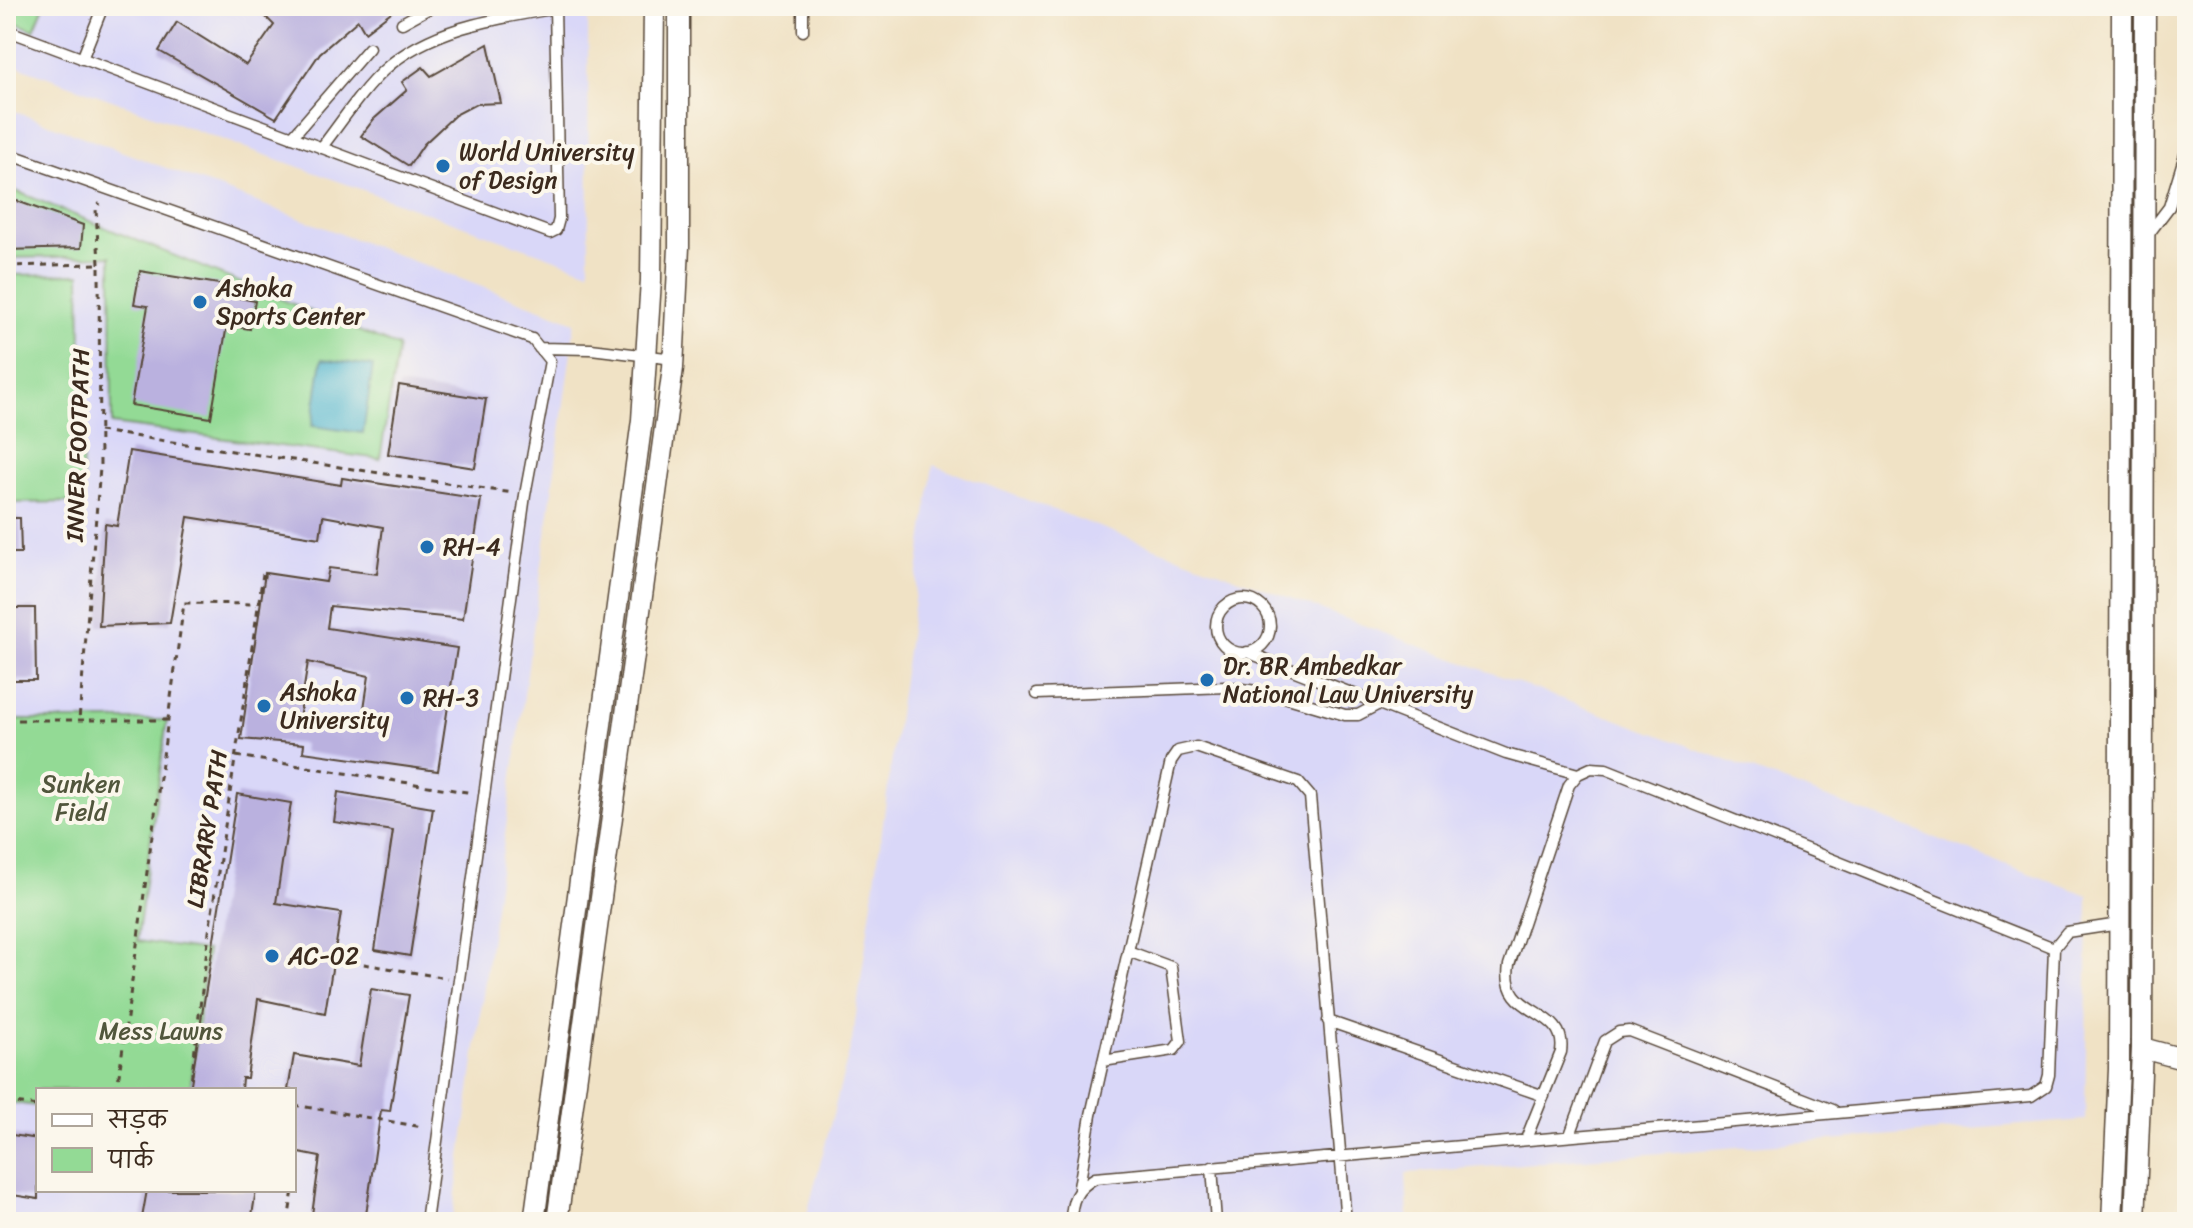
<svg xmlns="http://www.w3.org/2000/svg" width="2193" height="1228" font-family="Sriracha,'Playpen Sans Deva',sans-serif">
<rect width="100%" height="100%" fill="#fbf7ec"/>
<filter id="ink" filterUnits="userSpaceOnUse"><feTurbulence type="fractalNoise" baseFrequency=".0125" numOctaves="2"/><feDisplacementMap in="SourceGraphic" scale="16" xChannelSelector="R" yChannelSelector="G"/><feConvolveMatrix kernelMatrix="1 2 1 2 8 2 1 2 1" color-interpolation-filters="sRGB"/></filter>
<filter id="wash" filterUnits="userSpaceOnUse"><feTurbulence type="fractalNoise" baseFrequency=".006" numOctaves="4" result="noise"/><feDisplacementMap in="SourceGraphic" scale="32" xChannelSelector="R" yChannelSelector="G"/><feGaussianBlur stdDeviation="1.8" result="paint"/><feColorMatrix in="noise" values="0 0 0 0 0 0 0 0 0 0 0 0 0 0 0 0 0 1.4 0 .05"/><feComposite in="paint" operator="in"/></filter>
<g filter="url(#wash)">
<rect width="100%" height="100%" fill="#f0e2c5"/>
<path fill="#d9d7f8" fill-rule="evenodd" d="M6 6H588L589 271 6 62Z
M6 108 575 322 452 1222H6ZM38 1090H294V1190H38Z
M933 465 2088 895 2085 1120 1406 1173 1408 1222H805L853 1037Z"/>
<path fill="#93da95" stroke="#67825a" stroke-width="2" d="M6 6H44L34 30 6 19Z
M6 187 398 347 380 459 112 424 111 256 6 258Z
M80 274 83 502 6 503V275Z
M6 720H167L137 941 207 951 190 1090H38V1106L6 1102Z"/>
<path fill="#4eb4cd" stroke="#446f76" stroke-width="2" d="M322 359 373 366 363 433 312 426Z"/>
<g id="blocks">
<path fill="#bab1df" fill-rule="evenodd" d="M255 6H399L365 32 358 20 320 53 276 118 159 51 177 22 246 65 274 25Z
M488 44 501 103 476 104 455 115 424 144 409 166 361 136 374 119 407 90 402 82 423 67 431 76Z
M6 197 83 225 81 248 6 250Z
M140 271 231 286 229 296 255 301 250 329 227 325 211 418 131 405 148 306 134 304Z
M399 385 486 399 475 468 388 454Z
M129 451 341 485 342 478 481 499 463 619 330 606 327 628 457 648 438 771 303 752 304 744 241 739 265 573 326 582 329 568 377 574 383 527 323 516 320 538 188 517 170 623 99 626 105 524 117 526ZM308 662 369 676 361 728 299 719Z
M6 518H20L21 553H6Z
M6 608H35L36 680H6Z
M338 792 433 808 410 956 375 950 393 831 334 822Z
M237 794 291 803 276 903 341 913 325 1013 258 999 247 1078H242L241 1090H190Z
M371 989 409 995 390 1111 381 1110 365 1222H311L320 1157 294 1152V1090H288L294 1055 359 1066Z
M6 1134 38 1139V1199L6 1194Z
M147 1190H256L251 1222H168L142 1218Z"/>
</g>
</g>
<g filter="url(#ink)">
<use href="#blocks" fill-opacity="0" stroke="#564637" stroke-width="2"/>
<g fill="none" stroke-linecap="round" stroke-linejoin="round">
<g stroke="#564637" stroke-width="13">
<path id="lane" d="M803 6V31
M402 23 433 6
M6 30 550 233 556 230 559 219 555 6
M82 59 103 6
M292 137 369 48
M321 148C341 123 360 92 384 70 433 25 506 17 570 6
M6 153 532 339 550 361 525 495 426 1222
M2147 236 2169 207 2187 148
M539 348 591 349 674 359
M1216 626a27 27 0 1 1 54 0a27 27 0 1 1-54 0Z
M1247 652 1506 754 1578 774
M1037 694 1227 687 1271 693 1345 715H1358L1379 704
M1328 1021 1544 1096
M1103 1061 1174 1050 1181 1041 1171 967 1128 951
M1570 1135 1605 1041 1619 1032 1629 1031 1833 1110
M1526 1139 1561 1052C1568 1005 1500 1019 1509 965L1569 785 1578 774 1591 768 1606 769 2054 948
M1212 1167 1216 1222
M1079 1187 1091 1115 1171 761 1178 751 1196 747 1298 782 1310 796 1346 1222
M1071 1222C1071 1200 1076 1189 1095 1178L2031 1096 2046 1086 2049 1075 2054 948 2067 932 2119 924"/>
</g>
<g stroke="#564637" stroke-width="23">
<path id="street" d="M2142 1048 2187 1060
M534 1222 642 420 651 280 654 6
M557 1222 673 368 679 247V6
M2112 1222 2119 1069 2122 6
M2135 1222 2142 1048 2145 6"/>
</g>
<path stroke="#564637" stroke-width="3" stroke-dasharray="6 6" stroke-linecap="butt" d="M99 264 96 209 100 203
M6 266 99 264 100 468 79 720
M99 431 513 493
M6 720H167
M236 756 473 793
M352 962 447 978
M117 1090 184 603 257 604
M190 1090 209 932 263 574
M6 1102 38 1106
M294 1105 423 1127
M294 1185 295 1178
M288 1222 293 1190"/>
<use href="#lane" stroke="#fff" stroke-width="10"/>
<use href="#street" stroke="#fff" stroke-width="20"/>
</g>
</g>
<g fill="#1f6fb2" stroke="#fbf7ec" stroke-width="3">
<circle cx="443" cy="166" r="8"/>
<circle cx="200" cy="302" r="8"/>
<circle cx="427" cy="547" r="8"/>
<circle cx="1207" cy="680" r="8"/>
<circle cx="407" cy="698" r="8"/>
<circle cx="264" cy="706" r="8"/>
<circle cx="272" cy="956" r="8"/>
</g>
<g text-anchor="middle" stroke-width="8" stroke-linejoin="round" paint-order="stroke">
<g font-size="24" fill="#3b2a1e" stroke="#fbf7ec" text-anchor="start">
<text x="459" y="160">World University<tspan x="459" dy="28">of Design</tspan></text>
<text x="216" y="296">Ashoka<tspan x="216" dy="28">Sports Center</tspan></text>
<text x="443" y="555">RH-4</text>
<text x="1223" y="674">Dr. BR Ambedkar<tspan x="1223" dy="28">National Law University</tspan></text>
<text x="280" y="700">Ashoka<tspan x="280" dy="28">University</tspan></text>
<text x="423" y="706">RH-3</text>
<text x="288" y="964">AC-02</text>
</g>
<g font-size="24" fill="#3b2a1e" stroke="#fbf7ec">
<text transform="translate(78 445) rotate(-88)" y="8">INNER FOOTPATH</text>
<text transform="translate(207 829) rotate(-81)" y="8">LIBRARY PATH</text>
</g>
<g font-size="24" fill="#51563c" stroke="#fbf7ec">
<text x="81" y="792">Sunken<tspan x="81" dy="28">Field</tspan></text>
<text x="161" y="1039">Mess Lawns</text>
</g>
</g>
<rect width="2193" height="1228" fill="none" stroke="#fbf7ec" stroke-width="32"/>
<rect x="36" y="1088" width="260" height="104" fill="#fbf7ec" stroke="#aea59a" stroke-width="2"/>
<rect x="52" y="1114" width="40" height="12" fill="#ffffff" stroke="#aea59a" stroke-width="2"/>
<text x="108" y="1128" font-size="24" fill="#3b2a1e">सड़क</text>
<rect x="52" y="1148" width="40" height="24" fill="#93da95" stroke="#aea59a" stroke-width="2"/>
<text x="108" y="1168" font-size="24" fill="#3b2a1e">पार्क</text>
</svg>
